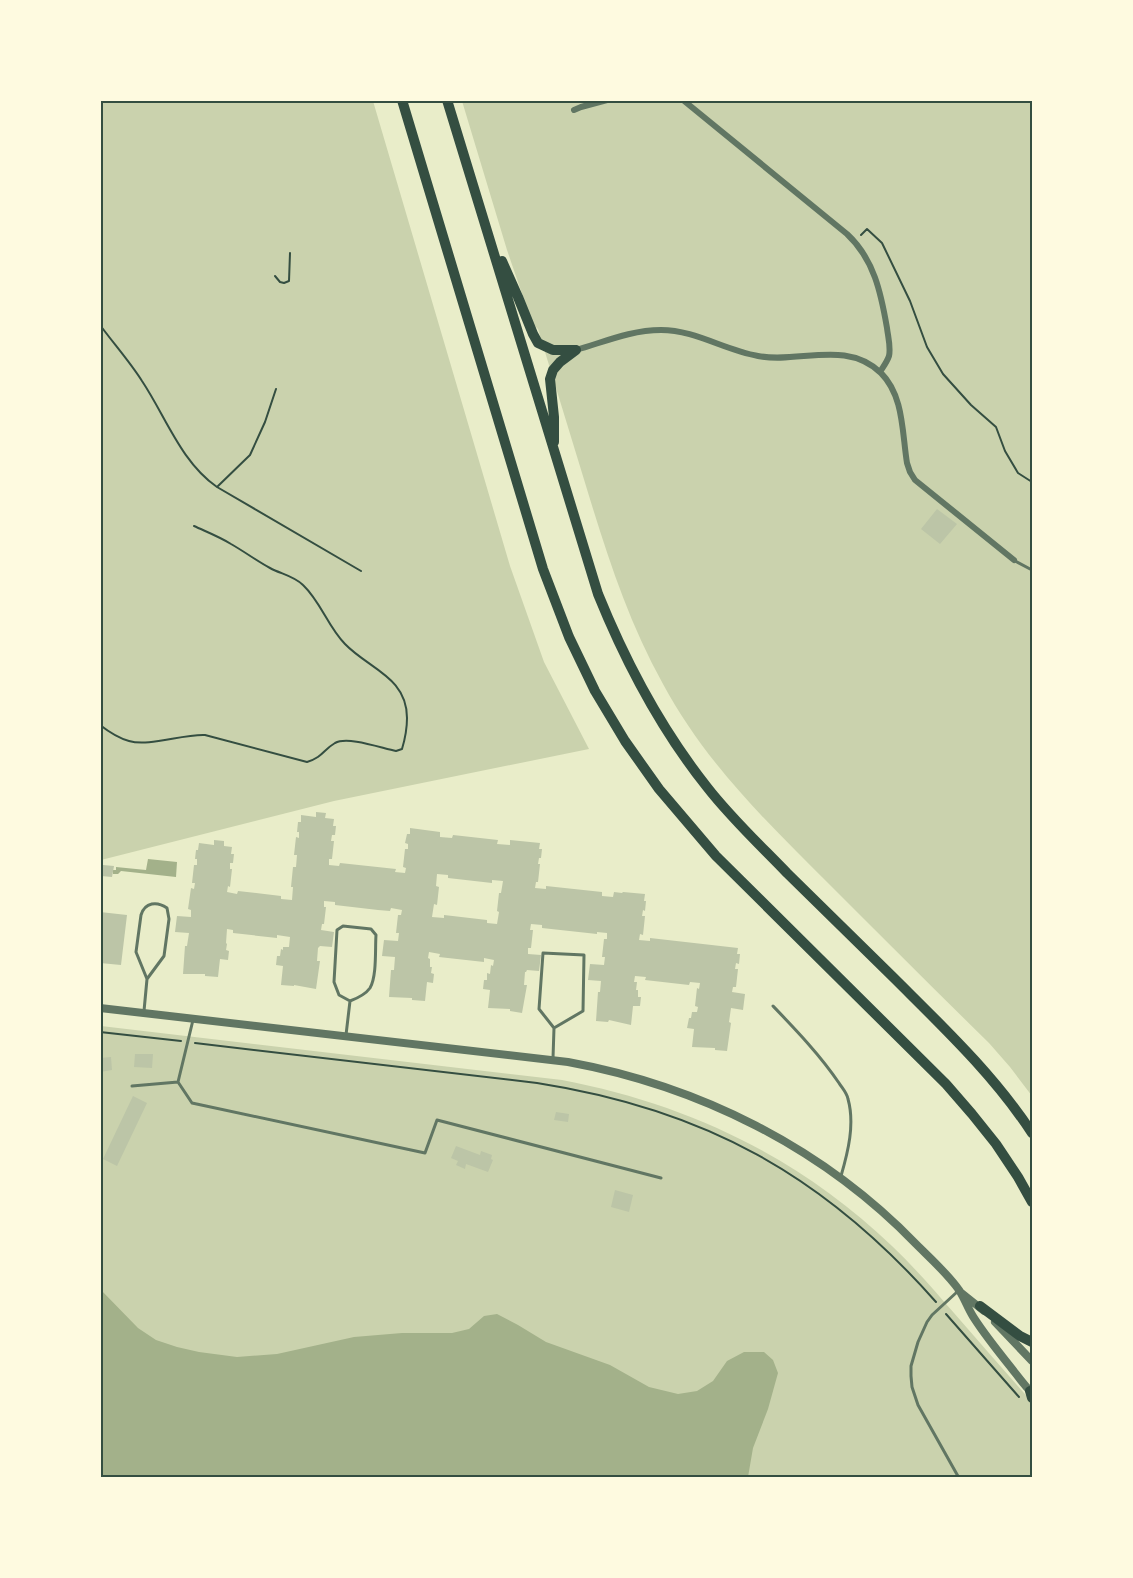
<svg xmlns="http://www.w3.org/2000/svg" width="1133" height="1578" font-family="Karla,sans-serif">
<rect width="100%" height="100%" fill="#e9edc9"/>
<path fill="#cad2ad" d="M100 101H373L510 566 544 662 589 749 334 801 101 860Z
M462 101H1032V1096L1010 1067 989 1043C936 991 884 939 831 886 768 823 706 764 663 684 628 621 607 555 586 486 570 434 554 381 538 329L532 323 507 250Z
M101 1026 562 1080C688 1104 799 1157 892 1246 914 1267 934 1290 954 1313 980 1343 1006 1373 1032 1402V1477L101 1478Z"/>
<path fill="#a3b18a" d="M148 859 177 862 176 877 121 871 118 874H113V870H116V867L146 870Z
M101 1290 138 1328 156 1340 177 1347 199 1352 237 1357 277 1354 354 1337 402 1333H452L469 1329 484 1316 497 1314 518 1325 546 1342 610 1365 649 1387 678 1394 697 1391 713 1381 727 1361 744 1352H764L773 1360 778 1373 768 1409 753 1448 748 1477H101Z"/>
<path fill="#bcc5a7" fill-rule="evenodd" d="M937 509 957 524 940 544 921 529Z
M316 812 326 813 325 818 334 819 333 826H336L335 835H332L331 841H334L332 859H329V865L339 866 340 863 396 869 395 872 405 873 406 868 403 867 405 849H408V844L405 843 407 834H410V828L440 832V837L452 838 453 835 498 840 497 844 510 845V840L540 843 539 849H542L541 858H539L538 864H540L538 882H536L535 888 546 889V886L602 892V896L613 897 614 892 622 893 623 892 645 894 644 901H646L645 911 643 910 642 916H645L643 935 640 934 639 940 650 941V938L738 948 737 954H740L739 964 736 963 735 969H738L736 987H733L732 992 745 994 743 1010 731 1008 729 1022 731 1023 727 1051 715 1050V1048L692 1047 694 1029 687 1028 689 1018H691L692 1012H697L698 1007 695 1006 697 988 699 989 700 983 690 982 689 985 645 980 646 977 635 976 634 982H637L636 990H638V997H641L640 1006H633L631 1025 609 1020 608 1022 596 1021 598 992H600L601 981 588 980 590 964 604 965 605 957H602L604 939H607V933L597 932V934L542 928V925L531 924 530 930H533L531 948H528V954L541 955 539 971 527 970 526 972H525L524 985H527L522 1013 510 1011V1009L488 1008 490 990 483 989 484 980H487V973L490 974 491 965 493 966 494 960 484 958V962L439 957 440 954 429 952 428 958 430 959V967H432L431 973 434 974 433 983 427 982 425 1001 412 1000V998L389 997 391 970H394L395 957 382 956 384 940 398 941 399 933H396L398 915H401L402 910 391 908 390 911 378 910 335 905V902L324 901V907H326L324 924H322L321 930 334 932 332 947 320 946 318 948 317 961H320L316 989 294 985V986L281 985 283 966 276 965 277 956H280L281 949 283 950V947H289L290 937 277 935V938L233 933V930L227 929 226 943 227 944 226 950 229 951 228 960 220 959 218 977 205 976V974H183L185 946H187L189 933 175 932 177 916 191 917V910L188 909 191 888 194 889 195 883H192L194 865H197V859H195L196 850H198L199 843 214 845V840L224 841V846L232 847 231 854H234L233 863H230V869H232L230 887 228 886 227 892 237 894 238 891 281 896V899L292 900 293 887H291L293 867H296L297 855H294L296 837 299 838V832H297L298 822H301V815L316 817ZM437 874 448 875V878L492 883V880L503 881 501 893H499L497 911 499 912 497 924 487 923V920L444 915V918L432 917 434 904 437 905 439 887 436 886Z
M103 865 114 866 112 877 101 876Z
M100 912 127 915 121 965 100 963Z
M135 1054H153L152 1068 134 1067Z
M111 1057 112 1070 100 1072V1058Z
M133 1096 147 1103 117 1166 103 1159Z
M556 1112 569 1114 568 1122 554 1120Z
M456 1146 480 1155 481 1151 492 1155 491 1159 493 1160 488 1172 466 1164 465 1169 456 1165 458 1161 451 1158Z
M615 1190 633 1195 629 1212 611 1207Z"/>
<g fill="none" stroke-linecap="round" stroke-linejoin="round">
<path stroke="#344e41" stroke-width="2" d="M861 235 867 229 882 243 910 301 927 347 943 374 971 405 996 427 1005 451 1018 473 1032 482
M275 276 280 282 284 283 289 281 290 253
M100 325C114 344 130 362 142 381 166 417 181 462 217 487L361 571
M217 487 250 455 265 422 276 389
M100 725C109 732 118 738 129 741 149 747 182 734 205 735L307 762C323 757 323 750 335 743 348 736 381 748 396 751L402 749C405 739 407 728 407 718 407 677 369 669 345 644 328 627 321 602 303 585 294 576 281 574 270 568 257 561 245 552 231 544 220 537 207 532 194 526
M100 1032 181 1041
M195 1043 537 1083C704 1109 824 1175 936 1302
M946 1314 1019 1397"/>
<path stroke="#617663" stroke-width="3" d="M1015 561 1032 570
M343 926 371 929 376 935C375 949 377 976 370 988 365 995 358 998 350 1001L339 995 334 982 337 930Z
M773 1006C796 1030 820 1055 839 1083 842 1088 847 1093 848 1099 855 1124 848 1152 841 1176
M144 1011 147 979 164 956 169 919 167 908C157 901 145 902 141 915L136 952 147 979
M193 1020 178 1082 192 1103 425 1153 437 1120 661 1178
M346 1035 350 1001
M553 1058 554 1028 583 1011 584 955 543 953 539 1009 554 1028
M132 1086 178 1082
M957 1292 932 1315 927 1322 918 1342 911 1366V1376L912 1387 918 1405 959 1478"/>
<path stroke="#617663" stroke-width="6" d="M683 100 847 234C874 259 881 293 887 328 888 337 891 347 889 356 887 362 883 367 880 372
M574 110 581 107 607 100
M576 350C604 342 631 330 661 330 695 330 724 350 758 356 799 364 846 339 881 373 904 396 902 433 907 463L910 472 915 480 1014 560"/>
<path stroke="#617663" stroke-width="8" d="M100 1008 568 1062C699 1086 822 1147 916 1244 930 1258 947 1273 959 1290 965 1299 968 1309 974 1318 985 1335 997 1350 1009 1365 1017 1375 1024 1385 1032 1393
M959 1291 984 1311
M995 1322 1032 1361"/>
<path stroke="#344e41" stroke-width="10" d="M402 100 543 569 569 637 595 691 625 741 659 789 716 856 946 1084 972 1114 996 1144 1018 1177 1032 1202
M447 100 598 594C626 663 660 728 707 787 731 818 760 845 787 873 823 908 858 943 894 978 943 1027 994 1075 1032 1133
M502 261 518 297 533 334 538 343 553 350H576
M554 442V417L550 379 553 370 560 362 576 350
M980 1306 1020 1336 1032 1342
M1030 1391 1032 1398"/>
</g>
<rect width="1133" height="1578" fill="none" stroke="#fefae0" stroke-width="204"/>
<rect x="102" y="102" width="929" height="1374" fill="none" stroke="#344e41" stroke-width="2"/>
</svg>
